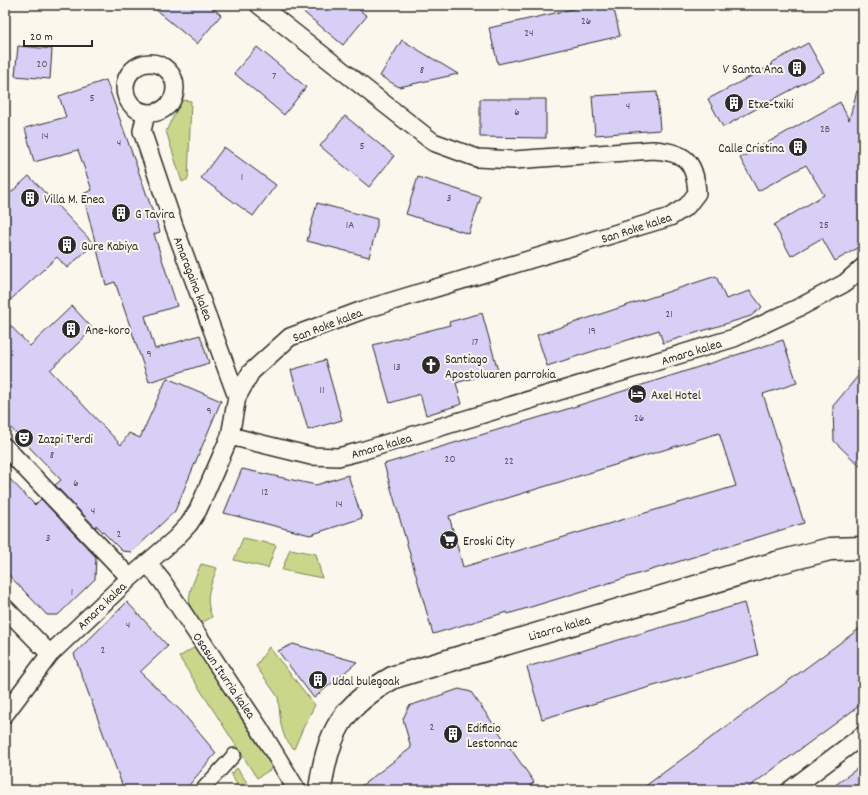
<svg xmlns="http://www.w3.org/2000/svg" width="868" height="795" font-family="Dekko,sans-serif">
<rect width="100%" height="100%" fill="#fbf7ec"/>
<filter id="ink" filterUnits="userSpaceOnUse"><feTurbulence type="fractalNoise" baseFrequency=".025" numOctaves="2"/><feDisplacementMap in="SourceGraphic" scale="8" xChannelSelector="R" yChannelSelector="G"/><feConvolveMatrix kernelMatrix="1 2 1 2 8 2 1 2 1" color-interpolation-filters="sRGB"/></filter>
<g filter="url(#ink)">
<path fill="#cad78a" stroke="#7a815a" d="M182 100 191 101 188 179 182 182 166 131Z
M243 538 276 545 268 568 234 560Z
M290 549 316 554 322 578 282 570Z
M201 564 217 568C210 588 204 597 212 617L198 625C183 598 190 591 201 564Z
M195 647 273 768 257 778 179 657Z
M269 647 315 705 303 728 294 749 285 738 281 725 278 697 256 666Z
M237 768 252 790H240L231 774Z"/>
<path fill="#d8cff7" stroke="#2b2b2b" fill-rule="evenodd" d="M150 5H209L221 15 197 44Z
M295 5H353L367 16 343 45Z
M590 5H613L620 36 498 64 489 28Z
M402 40 458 74 399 87 380 76Z
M808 43 824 72 723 127 708 99 772 65 771 63Z
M18 46 52 49 50 79 15 76Z
M257 47 306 87 284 115 234 73Z
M106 80 160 232 154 234 177 306 145 316 155 349 200 335 209 363 149 382 115 282 106 285 83 194 92 190 78 150 34 162 25 128 66 117 59 96Z
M857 91H863V245L835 261 822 238 791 256 774 225 824 195 806 165 758 191 740 158 840 102 849 120Z
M657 92 660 130 595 135 592 96Z
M480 99H546V138L480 137Z
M345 116 394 156 369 187 320 146Z
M224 147 276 185 253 216 201 178Z
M29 176 94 244 67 268 57 257 5 305V198Z
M418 177 481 197 469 234 406 214Z
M317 203 377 219V226L369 257 307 241Z
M716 276 726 299 750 291 762 307 751 316 663 343 659 330 547 366 537 335Z
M72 306 93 329 50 370 121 445 129 433 140 438 167 378 221 401 175 511 132 552 122 551 96 525V528L55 485 61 480 5 422V320L30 346Z
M482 313 498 371 456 383 462 404 426 415 420 394 390 403 373 345 450 325 449 322Z
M783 340 797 383 763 394 804 523 508 614 507 612 433 634 384 464 564 410ZM719 433 736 486 463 567 449 516Z
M325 360 342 420 308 430 291 370Z
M863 370V469L834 441 833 406Z
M242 469 316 485 348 475 362 518 310 535 224 513Z
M5 474 35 505 41 499 96 557 95 579 58 615H47L5 571Z
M127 602 168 646 140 672 181 711 216 753 185 790H124L74 654Z
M744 603 758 655 542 719 527 667Z
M863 626V703L745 790H640Z
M293 644 357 662 314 698 278 651Z
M459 689 471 692 534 782 525 790H356L411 748 403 719 409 706Z
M863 764V790H829Z"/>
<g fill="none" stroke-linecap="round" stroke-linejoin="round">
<g stroke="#2b2b2b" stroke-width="16">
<path id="pedestrian" d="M202 790 234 755"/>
</g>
<g stroke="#2b2b2b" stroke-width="20">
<path id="minor" d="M125 88a25 25 0 1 1 50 0a25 25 0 1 1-50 0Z
M146 113 142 131 174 226 237 397
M230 436 311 456 338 457 358 452 734 338 802 306 845 283 863 267
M5 447 130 578
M147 563 162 581 258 726 297 790
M5 608 50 654
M5 714 50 654 130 578 175 539 189 524 198 510 230 436 237 397 251 372 290 337 363 310 670 217 687 206 697 193C695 161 685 152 653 150L514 160 477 158 433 142 259 5
M790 790 863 735"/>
</g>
<g stroke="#2b2b2b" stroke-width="25">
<path id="tertiary" d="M320 790C328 731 342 706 394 677L776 563 830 549 863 548"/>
</g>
<use href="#pedestrian" stroke="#fbf7ec" stroke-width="13"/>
<use href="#minor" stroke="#fbf7ec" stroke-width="17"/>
<use href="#tertiary" stroke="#fbf7ec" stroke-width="22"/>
</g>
</g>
<defs>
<g id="building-disc" transform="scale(1)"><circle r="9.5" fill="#2b2b2b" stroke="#fbf7ec"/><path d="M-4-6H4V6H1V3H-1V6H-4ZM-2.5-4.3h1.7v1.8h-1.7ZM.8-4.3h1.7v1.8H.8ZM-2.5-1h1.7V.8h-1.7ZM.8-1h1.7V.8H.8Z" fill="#fff"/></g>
<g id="church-disc" transform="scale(1)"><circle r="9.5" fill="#2b2b2b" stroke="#fbf7ec"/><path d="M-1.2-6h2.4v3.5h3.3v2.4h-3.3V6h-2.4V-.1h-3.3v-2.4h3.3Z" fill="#fff"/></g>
<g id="hotel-disc" transform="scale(1)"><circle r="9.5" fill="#2b2b2b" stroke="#fbf7ec"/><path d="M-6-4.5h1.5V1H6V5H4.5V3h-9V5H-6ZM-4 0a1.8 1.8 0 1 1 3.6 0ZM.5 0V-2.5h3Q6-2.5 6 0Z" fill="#fff"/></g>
<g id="theatre-disc" transform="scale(1)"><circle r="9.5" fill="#2b2b2b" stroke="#fbf7ec"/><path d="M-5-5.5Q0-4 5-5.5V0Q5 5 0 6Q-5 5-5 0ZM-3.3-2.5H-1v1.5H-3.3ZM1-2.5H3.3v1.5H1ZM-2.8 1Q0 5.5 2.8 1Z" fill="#fff"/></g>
<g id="supermarket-disc" transform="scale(1)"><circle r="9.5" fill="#2b2b2b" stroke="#fbf7ec"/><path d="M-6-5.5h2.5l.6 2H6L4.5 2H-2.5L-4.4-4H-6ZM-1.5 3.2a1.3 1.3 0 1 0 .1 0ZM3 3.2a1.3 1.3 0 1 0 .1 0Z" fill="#fff"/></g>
</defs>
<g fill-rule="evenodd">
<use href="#building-disc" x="797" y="68"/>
<use href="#building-disc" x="734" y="103"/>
<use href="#building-disc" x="798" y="147"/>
<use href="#building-disc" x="30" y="198"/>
<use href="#building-disc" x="121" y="213"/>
<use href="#building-disc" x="67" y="245"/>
<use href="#building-disc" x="71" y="329"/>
<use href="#church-disc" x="431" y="365"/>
<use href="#hotel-disc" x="637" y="394"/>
<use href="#theatre-disc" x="24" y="438"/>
<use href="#supermarket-disc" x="449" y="540"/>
<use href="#building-disc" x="318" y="680"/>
<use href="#building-disc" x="453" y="734"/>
</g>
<g text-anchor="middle" stroke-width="4" stroke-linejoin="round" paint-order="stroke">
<g font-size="11" fill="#56545e">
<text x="586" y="24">26</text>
<text x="529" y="36">24</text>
<text x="42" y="67">20</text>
<text x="422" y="73">8</text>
<text x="274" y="79">7</text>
<text x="92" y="101">5</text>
<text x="628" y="109">4</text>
<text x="517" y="115">6</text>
<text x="825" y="132">2B</text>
<text x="45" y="139">14</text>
<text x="119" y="146">4</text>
<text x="362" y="149">5</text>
<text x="242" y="180">1</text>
<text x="449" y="201">3</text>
<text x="350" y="228">1A</text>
<text x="824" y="228">25</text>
<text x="669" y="317">21</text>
<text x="592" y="334">19</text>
<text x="475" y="345">17</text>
<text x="149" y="357">9</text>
<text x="397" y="370">13</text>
<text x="322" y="393">11</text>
<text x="209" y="414">9</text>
<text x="639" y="421">26</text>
<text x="52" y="458">8</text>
<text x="450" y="462">20</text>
<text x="509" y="464">22</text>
<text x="76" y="486">6</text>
<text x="265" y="495">12</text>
<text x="339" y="507">14</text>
<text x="93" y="514">4</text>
<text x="119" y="537">2</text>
<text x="48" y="541">3</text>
<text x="72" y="595">1</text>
<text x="128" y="628">4</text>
<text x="103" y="653">2</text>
<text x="432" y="730">2</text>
</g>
<g font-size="13" fill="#2b2b2b" stroke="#fbf7ec" text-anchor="start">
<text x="783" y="73" text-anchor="end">V Santa Ana</text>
<text x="748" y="108">Etxe-txiki</text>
<text x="784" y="152" text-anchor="end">Calle Cristina</text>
<text x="44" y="203">Villa M. Enea</text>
<text x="135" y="218">G Tavira</text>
<text x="81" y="250">Gure Kabiya</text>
<text x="85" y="334">Ane-koro</text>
<text x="445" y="363">Santiago<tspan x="445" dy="15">Apostoluaren parrokia</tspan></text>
<text x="651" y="399">Axel Hotel</text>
<text x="38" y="443">Zazpi T'erdi</text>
<text x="463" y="545">Eroski City</text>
<text x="332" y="685">Udal bulegoak</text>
<text x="467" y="732">Edificio<tspan x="467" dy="15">Lestonnac</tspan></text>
</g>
<g font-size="13" fill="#2b2b2b" stroke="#fbf7ec">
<text transform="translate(636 227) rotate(-18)" y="5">San Roke kalea</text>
<text transform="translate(194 278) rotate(69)" y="5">Amaragaina kalea</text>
<text transform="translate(327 324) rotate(-21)" y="5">San Roke kalea</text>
<text transform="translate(691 351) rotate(-17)" y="5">Amara kalea</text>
<text transform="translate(381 445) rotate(-16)" y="5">Amara kalea</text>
<text transform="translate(101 605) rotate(-44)" y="5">Amara kalea</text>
<text transform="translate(559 627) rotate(-16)" y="5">Lizarra kalea</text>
<text transform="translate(225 675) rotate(56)" y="5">Osasun Iturria kalea</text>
</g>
</g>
<rect width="868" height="795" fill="none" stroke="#fbf7ec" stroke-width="20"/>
<rect x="10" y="10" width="848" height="775" fill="none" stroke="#2b2b2b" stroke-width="1.5" filter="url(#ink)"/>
<path d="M24 40v6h68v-6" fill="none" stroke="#2b2b2b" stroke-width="2"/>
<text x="30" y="40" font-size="12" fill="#2b2b2b" stroke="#fbf7ec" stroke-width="3" paint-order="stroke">20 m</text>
</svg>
